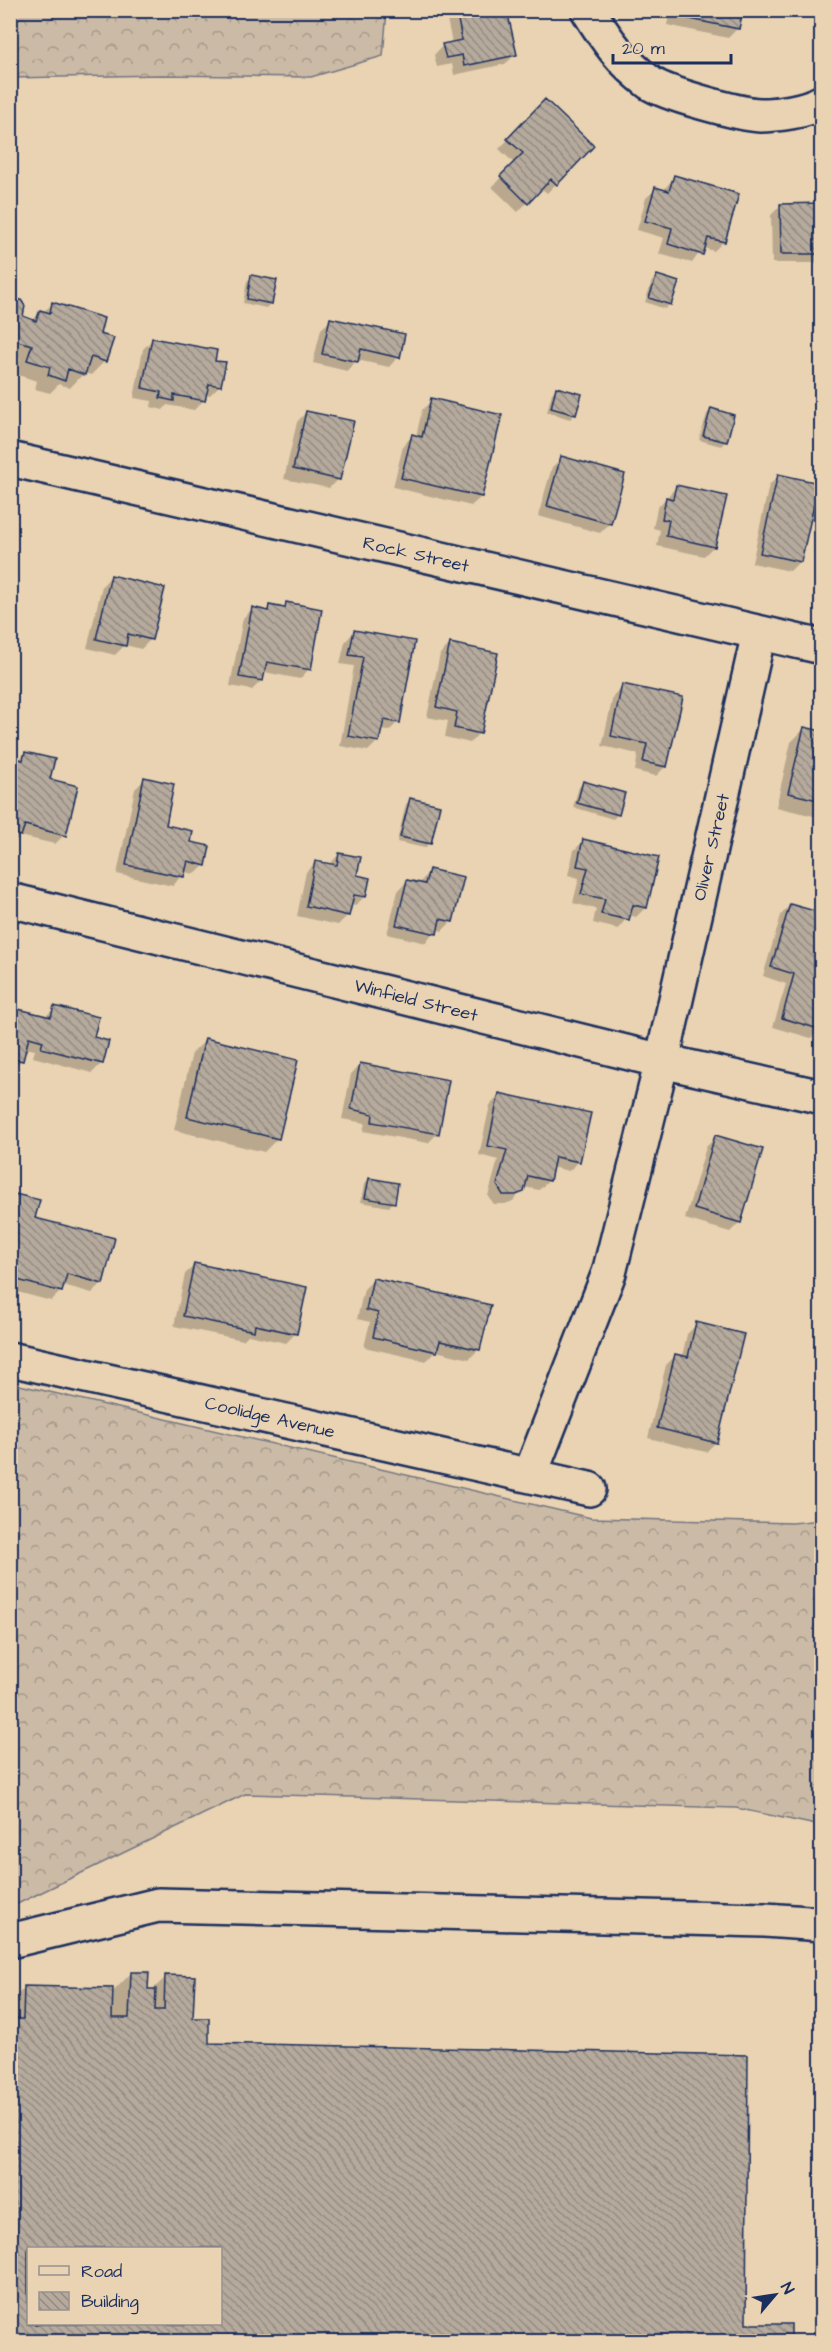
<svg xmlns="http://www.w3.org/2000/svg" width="832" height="2352" font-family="'Architects Daughter',sans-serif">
<defs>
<pattern id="forest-crowns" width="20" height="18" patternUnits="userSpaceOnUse" patternTransform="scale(1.5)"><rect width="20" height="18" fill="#cbbba6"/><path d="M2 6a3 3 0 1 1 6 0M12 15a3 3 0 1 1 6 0" fill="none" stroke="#a4988a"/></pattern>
<pattern id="building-back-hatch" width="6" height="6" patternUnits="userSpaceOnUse" patternTransform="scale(1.5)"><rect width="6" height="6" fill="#b6aa9d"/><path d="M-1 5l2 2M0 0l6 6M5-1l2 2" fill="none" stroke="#938b83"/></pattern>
</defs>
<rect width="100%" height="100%" fill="#e9d3b2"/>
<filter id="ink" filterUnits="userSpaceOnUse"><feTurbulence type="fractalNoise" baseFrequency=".0167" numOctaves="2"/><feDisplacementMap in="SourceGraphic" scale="12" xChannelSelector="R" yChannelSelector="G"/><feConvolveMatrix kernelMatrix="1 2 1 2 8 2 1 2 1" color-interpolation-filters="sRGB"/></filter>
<g filter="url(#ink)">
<path fill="url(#forest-crowns)" stroke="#737582" stroke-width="1.5" d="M10 11 11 10 387 11 383 56 311 77 159 75 11 78Z
M11 1383 591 1518 792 1523 821 1520V1826L736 1808 245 1794 11 1907Z"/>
<path fill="#0003" fill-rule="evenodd" d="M445 10H505L515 55 505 64 454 75 452 64 437 67 434 55 443 45 452 43Z
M670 10H742L738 28 728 38 667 25Z
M535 111 556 184 547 193 541 188 518 212 492 187 514 163 499 149Z
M674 177 723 242 714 251 703 248 692 263 659 254 664 238 637 230 646 198 656 189 663 191Z
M781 205H822V263H772L771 215Z
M252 277 271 303 266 308 243 303 247 281Z
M657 277 670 304 665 309 645 302 652 281Z
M10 298 21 318 31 321 53 304 98 335 105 361 91 375 84 373 70 388 59 384 50 393 35 389 37 381 15 374 20 358 10 356Z
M331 320 398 357 389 367 357 360 347 371 313 363 321 329Z
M153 339 213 362 219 386 210 395 205 394 204 400 194 410 167 405 163 410 151 407 152 401 134 398 143 349Z
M556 389 575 414 570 419 547 412 552 393Z
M432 400 481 497 471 506 393 487 403 446 412 436 416 437 422 410Z
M711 410 725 442 721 446 699 440 707 414Z
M306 412 339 479 329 488 284 479 297 422Z
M562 458 610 523 600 533 538 516 552 467Z
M779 476 800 561 790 571 752 563 769 485Z
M676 487 714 546 704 556 657 546 660 530 653 528 657 508Z
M111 576 151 639 141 649 125 645 115 655 87 648 102 586Z
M286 604 309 669 300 679 264 672 262 680 252 690 230 686 243 618 252 609 265 612 270 606 281 609Z
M354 632 398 722 389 731 380 730 378 741 368 751 340 746 354 666 340 664 345 642Z
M450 644 479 733 470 743 445 737 448 721 427 717 440 654Z
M623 686 666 766 656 776 635 771 638 754 602 746 613 696Z
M805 728 822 732V818L776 807 791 742Z
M25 753 48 780 64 835 55 844 20 836 10 845V758L18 760Z
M145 779 164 826 189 843 205 865 195 874 184 872 173 886 117 874 135 789Z
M583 783 618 814 613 819 573 807 579 787Z
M411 799 429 843 425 848 397 842 406 804Z
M584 841 645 908 636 917 629 915 618 929 593 923 596 909 573 903 579 878 568 875 574 850Z
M339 854 355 876 364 897 355 906 350 905 348 915 338 925 297 916 306 872 316 862 330 864Z
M429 871 452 921 442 931 436 929 426 943 387 934 398 891 407 881 419 884Z
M790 905 822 915V978L815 976 821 1029 811 1038 773 1027 786 984 763 976 781 915Z
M54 1008 92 1038 102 1063 92 1073 33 1057 35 1050 25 1048 22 1060 10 1069V1009L45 1017Z
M206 1040 278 1138 264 1152 174 1130 192 1053Z
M361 1064 438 1133 428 1143 363 1131 365 1123 342 1119 351 1074Z
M500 1095 579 1161 569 1171 551 1167 548 1181 539 1190 524 1187 513 1201 505 1204H494L488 1196 498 1160 479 1155 490 1105Z
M716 1137 740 1222 730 1232 685 1219 706 1147Z
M369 1179 393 1202 389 1207 361 1202 364 1184Z
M16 1196 33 1219 102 1283 92 1293 63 1285 61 1291 51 1301 10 1290V1201Z
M195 1265 296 1333 286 1343 248 1335 243 1340 174 1326 185 1274Z
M373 1280 479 1349 469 1359 436 1351 426 1361 364 1347 370 1322 357 1319 364 1289Z
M697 1324 716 1442 706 1452 648 1438 666 1365 675 1356 682 1357 687 1334Z
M131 1973 147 1990H152L166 1977 207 2045 745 2325 10 2342V2002L25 1987 112 1993ZM28 2248H220V2324H28Z"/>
<path fill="url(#building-back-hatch)" stroke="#1b2f5e" stroke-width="1.5" fill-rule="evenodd" d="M456 10H507L517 55 464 66 462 55 446 58 442 44 462 40Z
M677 10H743L739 29 675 16Z
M545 99 594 146 557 185 551 179 528 204 500 176 523 153 507 139Z
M674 175 739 194 725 242 708 238 703 255 668 244 672 228 645 221 655 187 669 191Z
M822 203V254H781L780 204Z
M251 275 277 280 272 304 247 299Z
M657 275 679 282 671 305 649 298Z
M10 297 21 300 25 306 23 316 36 321 40 310 50 313 52 302 104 318 100 334 114 338 106 362 91 357 85 375 68 369 65 381 48 375 50 367 27 360 32 345 10 339Z
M330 318 405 334 400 358 361 349 358 362 322 354Z
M152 338 217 350 215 361 226 362 221 386 209 384 205 401 174 395V401L160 398 161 392 142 388Z
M556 387 582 394 576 415 551 408Z
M431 398 502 415 482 497 401 478 412 434 422 437Z
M711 408 734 415 727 442 703 436Z
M306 411 354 421 340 480 293 469Z
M561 456 625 474 611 524 547 506Z
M778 474 819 483 801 562 760 553Z
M676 485 727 496 715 547 666 536 669 520 662 519 666 497 673 499Z
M111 575 165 588 152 640 128 634 126 646 96 639Z
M286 602 322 609 311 670 267 662 263 681 239 677 252 607 268 611 269 605 285 608Z
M354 630 415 641 400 723 384 720 379 742 348 736 363 657 349 655Z
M450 643 498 653 481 734 454 728 457 712 436 707Z
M622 684 683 697 667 767 643 762 647 744 611 736Z
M804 727 822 731V801L788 793Z
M25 752 55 759 50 779 78 786 66 836 25 825 21 836 10 833V757L23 760Z
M144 777 174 784 166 825 193 831 191 842 210 846 206 866 188 861 184 877 126 865Z
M583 781 625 793 619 815 577 803Z
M410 798 440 805 431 844 400 837Z
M583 839 659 857 647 908 633 905 629 920 601 914 605 899 581 894 588 868 577 866Z
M339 853 361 857 357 875 370 878 366 897 354 895 349 916 306 906 315 861 337 865Z
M429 869 464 877 453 922 440 919 437 934 396 925 407 880 425 884Z
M790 904 822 913V966L816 979 822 980V1030L782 1018 794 974 771 967Z
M54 1006 99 1017 94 1037 109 1041 103 1064 41 1048 43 1041 29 1037 23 1061 10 1058V1007L51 1017Z
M205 1038 298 1060 279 1139 187 1117Z
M360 1063 449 1080 439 1134 372 1122 373 1114 351 1109Z
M499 1093 591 1113 580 1162 555 1157 550 1181 528 1176 524 1192 516 1195H503L497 1185 507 1150 488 1146Z
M715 1135 763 1149 741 1223 694 1209Z
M369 1178 398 1183 395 1203 365 1198Z
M15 1194 40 1200 35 1218 115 1238 103 1284 67 1274 62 1292 10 1278V1212Z
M194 1263 307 1287 297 1334 255 1325 254 1331 183 1316Z
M373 1278 491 1305 480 1350 440 1341 437 1352 373 1337 378 1313 366 1310Z
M696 1322 744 1334 717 1443 657 1428 675 1354 688 1357Z
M131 1972H149L148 1989H156L155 2010H164L165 1975 195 1976 193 2018H209V2043L748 2055 746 2324H791V2342H10V2019H23L24 1986 113 1988 112 2018H129ZM28 2248H220V2324H28Z"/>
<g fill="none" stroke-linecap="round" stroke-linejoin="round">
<g stroke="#1b2f5e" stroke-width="38">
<path id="minor" d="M588 10C607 41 621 61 650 83 666 94 739 114 760 115 777 115 807 111 822 102
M10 459 822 647
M10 900 662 1061 822 1097
M10 1359 589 1489
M530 1475 609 1273 662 1061 759 633
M10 1941 158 1905 765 1920 822 1924"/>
</g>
<use href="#minor" stroke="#e9d3b2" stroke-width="33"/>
</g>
</g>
<g text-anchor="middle" stroke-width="6" stroke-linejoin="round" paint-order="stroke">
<g font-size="18" fill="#1b2f5e" stroke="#e9d3b2">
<text transform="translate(416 554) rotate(13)" y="6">Rock Street</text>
<text transform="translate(711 847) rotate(-77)" y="6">Oliver Street</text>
<text transform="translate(416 1000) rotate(14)" y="6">Winfield Street</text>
<text transform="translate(270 1417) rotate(13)" y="6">Coolidge Avenue</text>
</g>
</g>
<rect width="832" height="2352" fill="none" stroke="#e9d3b2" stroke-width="36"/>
<rect x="18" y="18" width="796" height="2316" fill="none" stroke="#1b2f5e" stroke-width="2" filter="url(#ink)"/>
<rect x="27" y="2247" width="195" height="78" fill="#e9d3b2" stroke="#979190" stroke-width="1.5"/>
<rect x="39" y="2266" width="30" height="9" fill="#e9d3b2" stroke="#979190" stroke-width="1.5"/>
<text x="81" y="2277" font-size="18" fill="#1b2f5e">Road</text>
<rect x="39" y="2292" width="30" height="18" fill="url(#building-back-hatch)" stroke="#979190" stroke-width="1.5"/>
<text x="81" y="2307" font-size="18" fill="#1b2f5e">Building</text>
<g transform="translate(775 2295) rotate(61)" stroke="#e9d3b2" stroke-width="4.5" paint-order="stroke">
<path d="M0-4.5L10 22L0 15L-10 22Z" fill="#1b2f5e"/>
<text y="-9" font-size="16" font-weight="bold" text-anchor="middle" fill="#1b2f5e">N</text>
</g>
<path d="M613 54v9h118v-9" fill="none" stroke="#1b2f5e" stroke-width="3"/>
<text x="622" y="54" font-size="18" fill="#1b2f5e" stroke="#e9d3b2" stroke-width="4.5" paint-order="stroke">20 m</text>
</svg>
